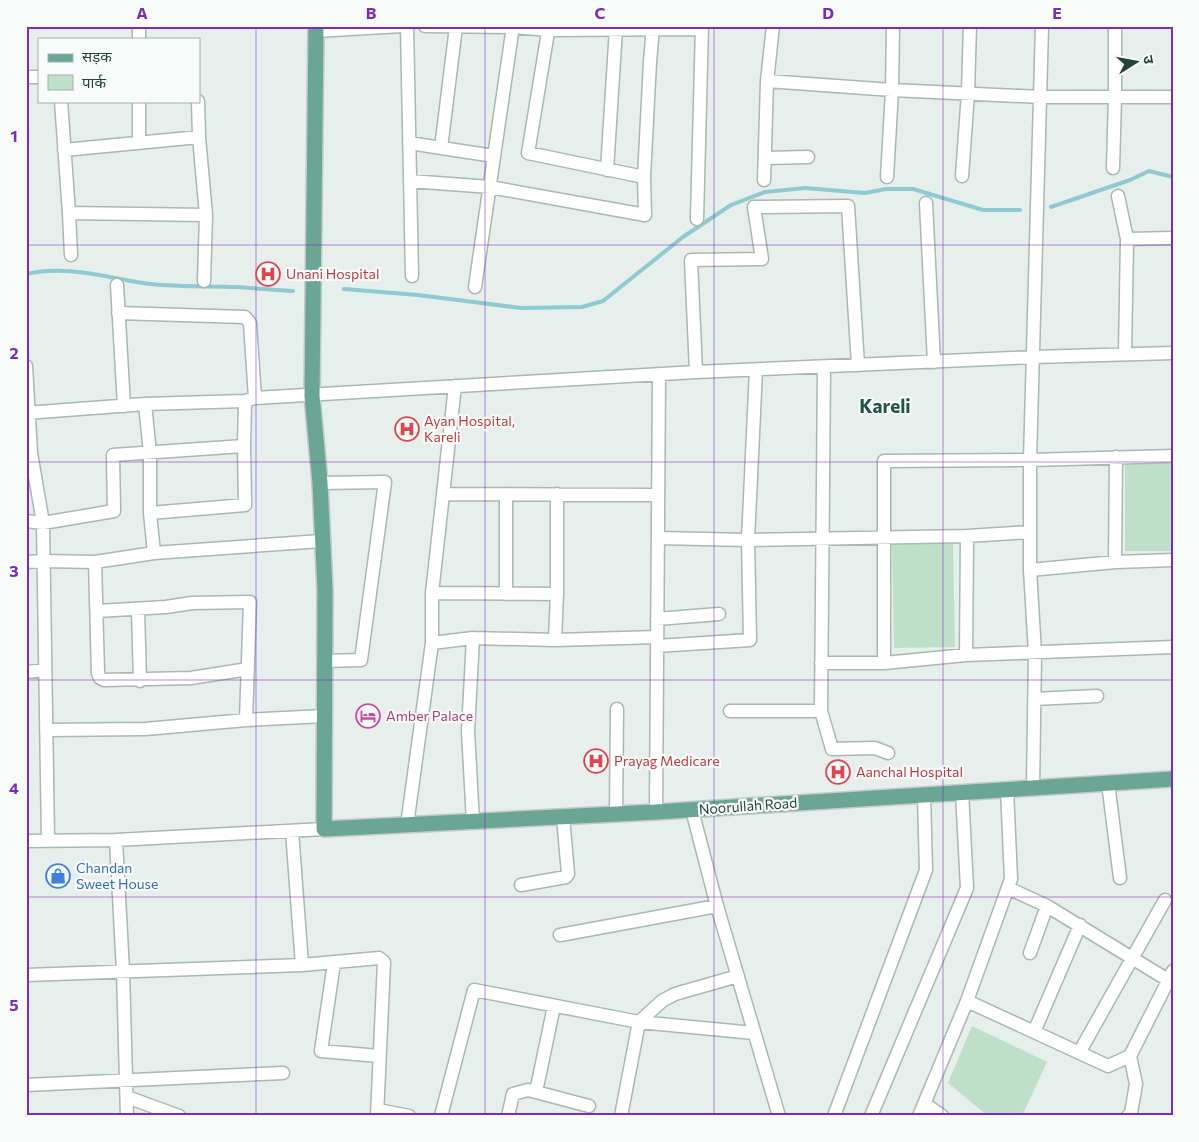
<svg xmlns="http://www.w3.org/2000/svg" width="1199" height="1142" font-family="Commissioner,'Noto Sans Devanagari',sans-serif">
<rect width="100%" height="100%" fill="#e6efeb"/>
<path fill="#bfe0c8" d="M1125 464H1173V551H1125Z
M953 539 955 647 894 648 892 541Z
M972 1026 1047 1062 1022 1116H988L948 1083Z"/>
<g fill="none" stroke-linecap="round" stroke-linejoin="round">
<path stroke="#8ec9d4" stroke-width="4" d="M1051 207 1130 180 1149 171 1173 177
M26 274C68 264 110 279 151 284 179 287 207 286 236 287 255 288 274 290 293 291
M344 289 418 295 521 308 582 307 603 301 683 237 731 205 765 192 805 188 865 193 886 189H913L983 210H1020"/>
<g stroke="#a8b8b2" stroke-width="15">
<path id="minor" d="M407 26 412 276
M425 26 513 27 549 30 702 29
M549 26 528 153 644 177
M316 31 402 26
M139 39V26
M26 77H39
M767 81 773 26
M61 101 69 213 206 215 199 137 64 150
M139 101V143
M198 101 199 137
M409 143 494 156
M441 148 456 27
M765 158 808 157
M1113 168 1115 97V26
M607 170 616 28
M962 176 968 93 970 26
M887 177 892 90 893 26
M764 180 767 81 892 90 1040 97H1173
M410 181 490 187 645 215 644 177 650 62 653 26
M1118 196 1127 239 1125 354
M926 203 934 362
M69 213 71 255
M697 219 702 26
M1127 239 1173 238
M204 281 206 215
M117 285 124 406
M475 287 513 26
M118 313 245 317 250 323 255 398
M26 366 31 453 43 523 48 840
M824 367 821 711 832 749 875 748 888 753
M696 372 691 260 762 259 754 207 848 206 858 365
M145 404 150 453V513L154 553
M26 413 145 404 245 401 255 398 696 372 1033 357 1173 353
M320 483 385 482 361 660 324 661
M444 494 658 495
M506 494V594
M150 513 245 505 244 446 245 401
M26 521 43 523 114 511 113 455 244 446
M658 538 748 540 967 536 1029 532
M26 562 44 561 95 562 154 553 321 541
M95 562 98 673 100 678 104 680 191 678 248 669
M1115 562 1116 457
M1030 570 1115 562 1173 560
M432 593 557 594
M138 610 140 681
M97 611 166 607 192 603 250 602 246 720
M657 619 719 614
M555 640 557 594V494
M432 643 473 638 555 640 657 637
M657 646 750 640 748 540 756 370
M966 655 967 536
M821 663H884L966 655 1173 647
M884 663V461L1030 460 1173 456
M26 672 45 670
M1034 699 1097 696
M730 711H821
M46 730 145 729 246 720 324 716
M1108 783 1120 878
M1033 788 1035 653 1030 570V460L1042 26
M692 810 717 906 779 1116
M656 812 659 374
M616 814 617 709
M473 822 468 731 473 638
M407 825 432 643V593L455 386
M292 831 302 965
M116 840 123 971 127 1116
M26 841 116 840 324 829
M521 885 566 877 568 874 563 817
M1008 888 1047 906 1168 980
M560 935 717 906
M1030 953 1047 906
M334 963 321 1051 379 1056
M26 975 302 965 379 958 384 962 377 1116
M967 1001 1108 1066 1130 1056
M1034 1032 1080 925
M1079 1053 1165 900
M26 1085 283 1073
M536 1092 589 1106
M127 1097 179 1116
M925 1104 942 1116
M378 1110 409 1116
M441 1116 474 990 639 1022 754 1033
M508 1116 513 1094 528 1090 536 1092 554 1006
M621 1116 639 1022 662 1001 675 994 738 976
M834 1116 926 870 924 795
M871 1116 967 888 962 792
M919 1116 967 1001 1011 879 1007 789
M1128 1116 1131 1113 1136 1084 1130 1056 1173 971"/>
</g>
<g stroke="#c2cac8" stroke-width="18">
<path id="major" d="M316 26 312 396 320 483 325 590 324 829 656 812 1173 779"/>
</g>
<use href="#minor" stroke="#fff" stroke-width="12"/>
<use href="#major" stroke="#6aa596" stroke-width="15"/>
</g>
<path fill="none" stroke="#7b2cbf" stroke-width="1" stroke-opacity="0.55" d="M256 26V1116M485 26V1116M714 26V1116M943 26V1116M26 245H1173M26 462H1173M26 680H1173M26 897H1173"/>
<defs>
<g id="hospital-ring" transform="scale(1.25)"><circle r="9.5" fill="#f7fbf9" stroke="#e0444e" stroke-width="1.5"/><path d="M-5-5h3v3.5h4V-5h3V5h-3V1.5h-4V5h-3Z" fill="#e0444e"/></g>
<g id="hotel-ring" transform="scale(1.25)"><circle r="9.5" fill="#f7fbf9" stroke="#d1479c" stroke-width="1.5"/><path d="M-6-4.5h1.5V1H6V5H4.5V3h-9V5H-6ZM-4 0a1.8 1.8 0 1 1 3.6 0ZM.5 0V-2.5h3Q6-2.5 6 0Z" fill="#d1479c"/></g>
<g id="shop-ring" transform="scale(1.25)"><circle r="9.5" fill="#f7fbf9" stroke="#3f7fe0" stroke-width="1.5"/><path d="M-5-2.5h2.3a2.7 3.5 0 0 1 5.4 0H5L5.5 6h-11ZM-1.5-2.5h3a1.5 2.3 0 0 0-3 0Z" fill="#3f7fe0"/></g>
</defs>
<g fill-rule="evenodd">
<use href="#hospital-ring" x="268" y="274"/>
<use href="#hospital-ring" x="407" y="429"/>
<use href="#hotel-ring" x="368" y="716"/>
<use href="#hospital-ring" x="596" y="761"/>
<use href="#hospital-ring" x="838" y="772"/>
<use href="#shop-ring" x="58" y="876"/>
</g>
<g text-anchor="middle" stroke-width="4.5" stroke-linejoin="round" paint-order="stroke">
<g font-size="14" fill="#be3a42" stroke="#f7fbf9" text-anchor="start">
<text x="286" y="279">Unani Hospital</text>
<text x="424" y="426">Ayan Hospital,<tspan x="424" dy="16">Kareli</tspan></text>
<text x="614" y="766">Prayag Medicare</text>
<text x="856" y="777">Aanchal Hospital</text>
</g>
<g font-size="14" fill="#b23c85" stroke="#f7fbf9" text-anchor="start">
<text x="386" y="721">Amber Palace</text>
</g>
<g font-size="14" fill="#24423a" stroke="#f7fbf9">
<text transform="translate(748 806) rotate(-4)" y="5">Noorullah Road</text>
</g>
<g font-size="14" fill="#366cbe" stroke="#f7fbf9" text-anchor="start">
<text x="76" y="873">Chandan<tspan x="76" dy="16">Sweet House</tspan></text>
</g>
<g font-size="19" font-weight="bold" fill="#1f5548" stroke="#f7fbf9">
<text x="885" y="413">Kareli</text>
</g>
</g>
<rect width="1199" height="1142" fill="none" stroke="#f7fbf9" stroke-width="55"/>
<rect x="38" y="38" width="162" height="65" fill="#f7fbf9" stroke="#a3b1ad"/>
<rect x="48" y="54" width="25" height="8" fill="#6aa596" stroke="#a3b1ad"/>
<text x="82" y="62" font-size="15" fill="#24423a">सड़क</text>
<rect x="48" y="75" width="25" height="15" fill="#bfe0c8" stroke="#a3b1ad"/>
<text x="82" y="88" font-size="15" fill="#24423a">पार्क</text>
<g transform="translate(1136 62) rotate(79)" stroke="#f7fbf9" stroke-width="4" paint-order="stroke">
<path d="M0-4L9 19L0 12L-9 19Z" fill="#24423a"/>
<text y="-8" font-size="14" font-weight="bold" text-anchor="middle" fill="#24423a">उ</text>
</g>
<rect x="28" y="28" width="1144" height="1086" fill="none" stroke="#7b2cbf" stroke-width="2"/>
<g font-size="16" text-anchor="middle" font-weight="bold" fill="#7b2cbf">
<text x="142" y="19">A</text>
<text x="371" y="19">B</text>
<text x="600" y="19">C</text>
<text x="828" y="19">D</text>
<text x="1057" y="19">E</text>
<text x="14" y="142">1</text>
<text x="14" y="359">2</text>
<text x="14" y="577">3</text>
<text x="14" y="794">4</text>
<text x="14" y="1011">5</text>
</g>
</svg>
